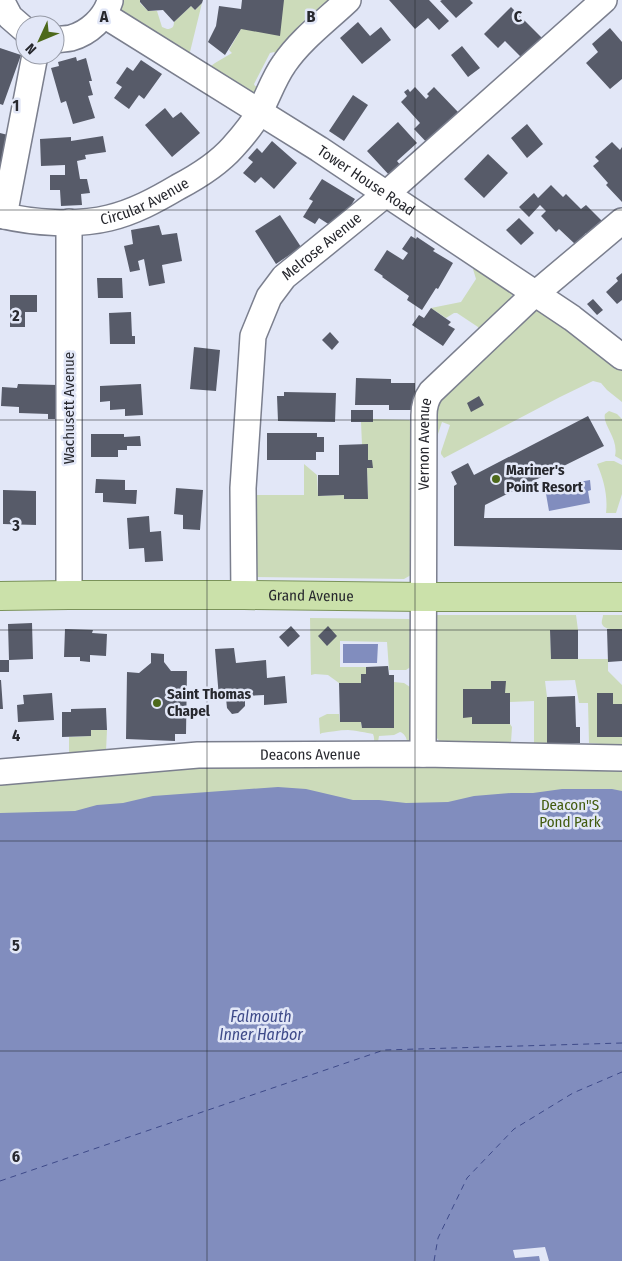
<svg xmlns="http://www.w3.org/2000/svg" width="622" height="1261" font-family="'Fira Sans Condensed',sans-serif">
<rect width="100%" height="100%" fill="#e2e7f7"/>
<path fill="#ccdbba" d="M123 0H140V3L148 11H157L162 27 167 29C172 29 174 27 174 22L191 6 195 10 202 3 189 56 121 12 120 8Z
M284 0H332L288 38 276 54 274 52 270 53 254 84 255 86 260 87 255 96 212 69 211 66 215 63 232 53 229 50 241 29Z
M473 269H477L509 287 512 294 511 301 479 332 478 327 457 313H454L446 318 431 308 461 302 476 279Z
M541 308 622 368V402L607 390 601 383 593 381 560 397 444 458 441 454V452L450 425 442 422 434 446 432 403 524 311Z
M609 411 617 414 622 419V460L615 456C619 438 602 425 605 414Z
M373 419 409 420 412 422 413 572 411 575 404 579 255 577 253 495H304V464L317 475 318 496 344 495V499L368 498 367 468 372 467V460H368L362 445 361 422H373Z
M606 461H614L622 465V494L616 513H606C608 496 604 480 597 464Z
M435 615H576L578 630H550L551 659H608V671L622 685V704H613V693H598L597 736 622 737V746L589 743 588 703H579L575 680 545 681 547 697V743L534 744V701L510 702V693H505V681H491V689H463V717H472L473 724H510L512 727 511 742 507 744 440 742 437 738 432 730Z
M603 615H622V629C616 629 605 631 602 624 601 621 603 618 603 615Z
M310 618 409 619 413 622 412 666 406 670H389L387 642 340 641V667H366V674L361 683H339L328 675 315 674 311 675Z
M394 682 404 683 413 689 412 739 409 742H407C407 738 404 733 400 732L394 735 379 736 378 742 373 743C375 740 374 737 373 734 368 733 353 730 348 730 339 730 330 732 322 733L320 734 319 718 327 714H339L340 722H361L362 728H394Z
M91 730H107L106 751 69 754V737L91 736Z
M421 766 622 771V859L0 841V785L179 769 216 767Z"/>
<path fill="#818dbe" d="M590 480 591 490 588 491 590 503 549 511 545 488Z
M343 644H378L377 663H343Z
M278 787 306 789 353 800H379L406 803 448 802 474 796 511 793H533L562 789H612L622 791V1261H0V813L75 811 97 805 123 803 153 796Z"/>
<path fill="#e2e7f7" d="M545 1247 549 1261H540L539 1256 515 1258 513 1250Z"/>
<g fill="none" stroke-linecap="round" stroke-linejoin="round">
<path stroke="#3e4a89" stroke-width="1" stroke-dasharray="6 5" stroke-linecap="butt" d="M0 1181 384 1050 622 1043
M434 1261 438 1238 467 1178 514 1129 573 1093 622 1072"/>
</g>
<path fill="#575b69" d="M140 0H203L202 3 195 10 191 6 174 22 163 10 148 11 140 2Z
M242 0H284L280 36 241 29 225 55 208 42 216 26 219 6 241 9Z
M389 0H429L449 21 439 30 428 18 415 29Z
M442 0H470L473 3 456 18 440 1Z
M511 7 543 39 523 59 505 41 498 48 484 34Z
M358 22 370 36 381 27 391 40 362 64 340 38Z
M610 28 622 42V79L610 89 586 63 598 52 592 44Z
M462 46 480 68 468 77 451 55Z
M0 48 21 55 3 105 0 104Z
M76 57 77 61 86 58 92 81H89L93 95 88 96 95 118 73 124 66 101 61 103 51 68 59 66 58 62Z
M141 60 162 74 144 99 139 95 129 109 114 98 122 87 116 83 127 67 133 71Z
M415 87 426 99 429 96 427 94 434 87 458 112 449 120 453 125 430 146 414 129 420 123 401 102 407 96 404 92 408 89 410 92Z
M353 95 368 105 344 141 329 131Z
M165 108 173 118 181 112 200 133 172 157 145 125Z
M398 122 417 143 397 161 401 166 390 176 367 151Z
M527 124 543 144 527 158 511 138Z
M0 133 8 135 1 163H0Z
M103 136 106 152 85 155 86 159 77 161 80 179H87L90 193 81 194 82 205 61 206 60 190H50V175H65V165L41 166 40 139 71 137V141Z
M272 141 297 163 274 189 261 177 255 183 243 173 253 162 248 158 257 148 262 153Z
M612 142 620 150 622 147V202L606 185 608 183 593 166 599 161 595 157Z
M488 154 508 173 484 198 464 179Z
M322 179 355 199 336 229 319 218 315 224 303 217 313 201 309 199Z
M551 185 563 197 566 194 581 209 586 205 605 224 591 237 586 233 575 244 559 229 556 232 541 216 546 211 540 205 529 217 519 207 534 193 538 198Z
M280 215 301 247 276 264 255 231Z
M519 218 534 233 521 245 506 230Z
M159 225 162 235 177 233 182 261 162 265 165 283 149 286 144 259 138 261 140 270 130 272 124 246 133 244 131 230Z
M411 236 416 239 417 237 435 249 433 251 453 263 438 289 436 288 422 310 407 300 409 296 382 277 383 276 374 270 387 250 403 260 408 253 402 249Z
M622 273V300L617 304 606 292 618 281 616 278Z
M97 278H122L123 298H98Z
M10 295H37V312H25V327H10Z
M593 299 603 310 597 315 587 304Z
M431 308 451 322 448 325 455 329 443 346 412 325 419 315 424 318Z
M131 312 132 336H135V344H110L109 313Z
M330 332 339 342 332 350 322 340Z
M194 347 220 350 216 391 190 389Z
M356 378 391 379V383H415V410H389V405H355Z
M18 384 58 385 57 419H48V414L19 413V407L1 406 2 387 17 388Z
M141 384 143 415 125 416V409L110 410V401L100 402V386Z
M284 392 336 393 335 422 278 421 277 396H284Z
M479 396 484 405 471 412 467 403Z
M351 410H373V422H351Z
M588 416 604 446 485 505 484 518H622V550L454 546V486L457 484 451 472 468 463 474 475Z
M267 433H317V437H324V452H316V460H267Z
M91 434H124V437L140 436 141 446H127V450H118V457H91Z
M368 444V460H372L373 468H367L368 499H344V495L318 496V475H339V445Z
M96 479 125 480V490H137L136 504 103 502V493H95Z
M176 488 203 490 200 530 183 529V515L174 514Z
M3 490 36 491V525L3 524Z
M149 516 150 532 161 531 163 561 145 562 144 548 129 549 127 518Z
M32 623 33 659 9 660 8 624Z
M291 626 300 636 288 647 279 637Z
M328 626 337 636 327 646 318 636Z
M65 629 93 630 92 633 107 634 106 656 90 655V662L80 661V657H64Z
M607 629H622V661L608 662Z
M550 630H578V659H551Z
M234 648 236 663 266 660 267 678 285 676 287 703 264 705V695L245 696V706L238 713 232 714 227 708 226 698H219L215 649Z
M151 653 164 654V662L171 671H187L186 734H175V741L126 739 127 672 139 673 151 663Z
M0 660H9V672H0Z
M388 666 389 675H394V728H362L361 722H340L339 683H361V674H366V667Z
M0 680H1L3 709H0Z
M491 681H506L505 693H510V724H472V717L463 718V689H491Z
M52 693 54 720 18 722 17 705 24 704 23 695Z
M597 693H613V704H622V737H597Z
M575 696 576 727H580V743H547V697Z
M106 708 107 730H91V736L62 737V712H71V709Z"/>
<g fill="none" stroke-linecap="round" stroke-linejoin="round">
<g stroke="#7b7f8e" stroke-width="28">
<g id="minor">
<path d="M1 0 10 17 25 30"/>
<path id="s1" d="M104 15 319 149 572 318 622 357"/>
<path d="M55 40C60 39 66 39 71 38 89 33 105 18 110 1"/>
<path id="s2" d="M0 215C33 223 76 226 109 218 134 212 156 200 178 187 197 177 218 164 233 147 243 136 253 124 260 111 268 96 274 78 284 64 301 39 327 20 348 0"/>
<path d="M4 216 35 55"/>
<path d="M69 222V595"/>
<path id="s3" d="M244 595 243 488 253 336 269 297 284 277 386 194 604 0"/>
<path id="s4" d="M423 754 424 415C424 406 426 399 431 392L528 300 622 221"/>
<path id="s5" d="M0 772 198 755 423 754 622 758"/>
</g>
</g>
<g stroke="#7b935a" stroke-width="30">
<g id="major">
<path id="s6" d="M0 596 69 595H244L423 597H622"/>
</g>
</g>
<use href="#minor" stroke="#fff" stroke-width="25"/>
<use href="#major" stroke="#cbe1aa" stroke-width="28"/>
</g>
<path fill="none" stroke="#27282e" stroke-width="1" stroke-opacity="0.55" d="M207 0V1261M415 0V1261M0 210H622M0 420H622M0 630H622M0 841H622M0 1051H622"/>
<g fill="#4d691b" stroke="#e2e7f7" stroke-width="2">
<circle cx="496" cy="479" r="5"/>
<circle cx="157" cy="703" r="5"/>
</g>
<g text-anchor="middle" stroke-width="5" stroke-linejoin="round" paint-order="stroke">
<g font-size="15" fill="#27282e" stroke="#e2e7f7">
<text dy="5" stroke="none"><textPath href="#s1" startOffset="310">Tower House Road</textPath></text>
<text dy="5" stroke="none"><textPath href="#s2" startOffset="149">Circular Avenue</textPath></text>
<text dy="5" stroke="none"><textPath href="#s3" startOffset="375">Melrose Avenue</textPath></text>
<text transform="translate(69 408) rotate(-90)" y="5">Wachusett Avenue</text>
<text dy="5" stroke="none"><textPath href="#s4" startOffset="310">Vernon Avenue</textPath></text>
<text dy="5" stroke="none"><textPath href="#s6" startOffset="311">Grand Avenue</textPath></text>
<text dy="5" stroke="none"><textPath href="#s5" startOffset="311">Deacons Avenue</textPath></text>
</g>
<g font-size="15" font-weight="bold" fill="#27282e" stroke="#e2e7f7" text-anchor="start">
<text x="506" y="475">Mariner's<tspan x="506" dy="17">Point Resort</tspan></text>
<text x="167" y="699">Saint Thomas<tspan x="167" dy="17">Chapel</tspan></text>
</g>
<g font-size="15" fill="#435c0f" stroke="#e2e7f7">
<text x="570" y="810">Deacon"S<tspan x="570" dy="17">Pond Park</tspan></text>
</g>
<g font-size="16" font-style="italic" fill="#3e4a89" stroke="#e2e7f7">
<text x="261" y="1022">Falmouth<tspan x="261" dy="18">Inner Harbor</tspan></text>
</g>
</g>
<g font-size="16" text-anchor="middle" font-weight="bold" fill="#27282e" stroke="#e2e7f7" stroke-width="5" stroke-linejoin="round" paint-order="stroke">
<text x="104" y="22">A</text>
<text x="311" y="22">B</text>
<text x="518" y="22">C</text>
<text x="16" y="111">1</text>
<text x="16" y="321">2</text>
<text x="16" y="531">3</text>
<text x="16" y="741">4</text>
<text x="16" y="951">5</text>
<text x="16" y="1162">6</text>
</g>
<g transform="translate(40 40) rotate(226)"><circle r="24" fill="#e2e7f7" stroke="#979ba7"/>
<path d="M0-4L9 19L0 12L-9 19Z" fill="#4d691b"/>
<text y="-8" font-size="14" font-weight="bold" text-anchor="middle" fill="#27282e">N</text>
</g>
</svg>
